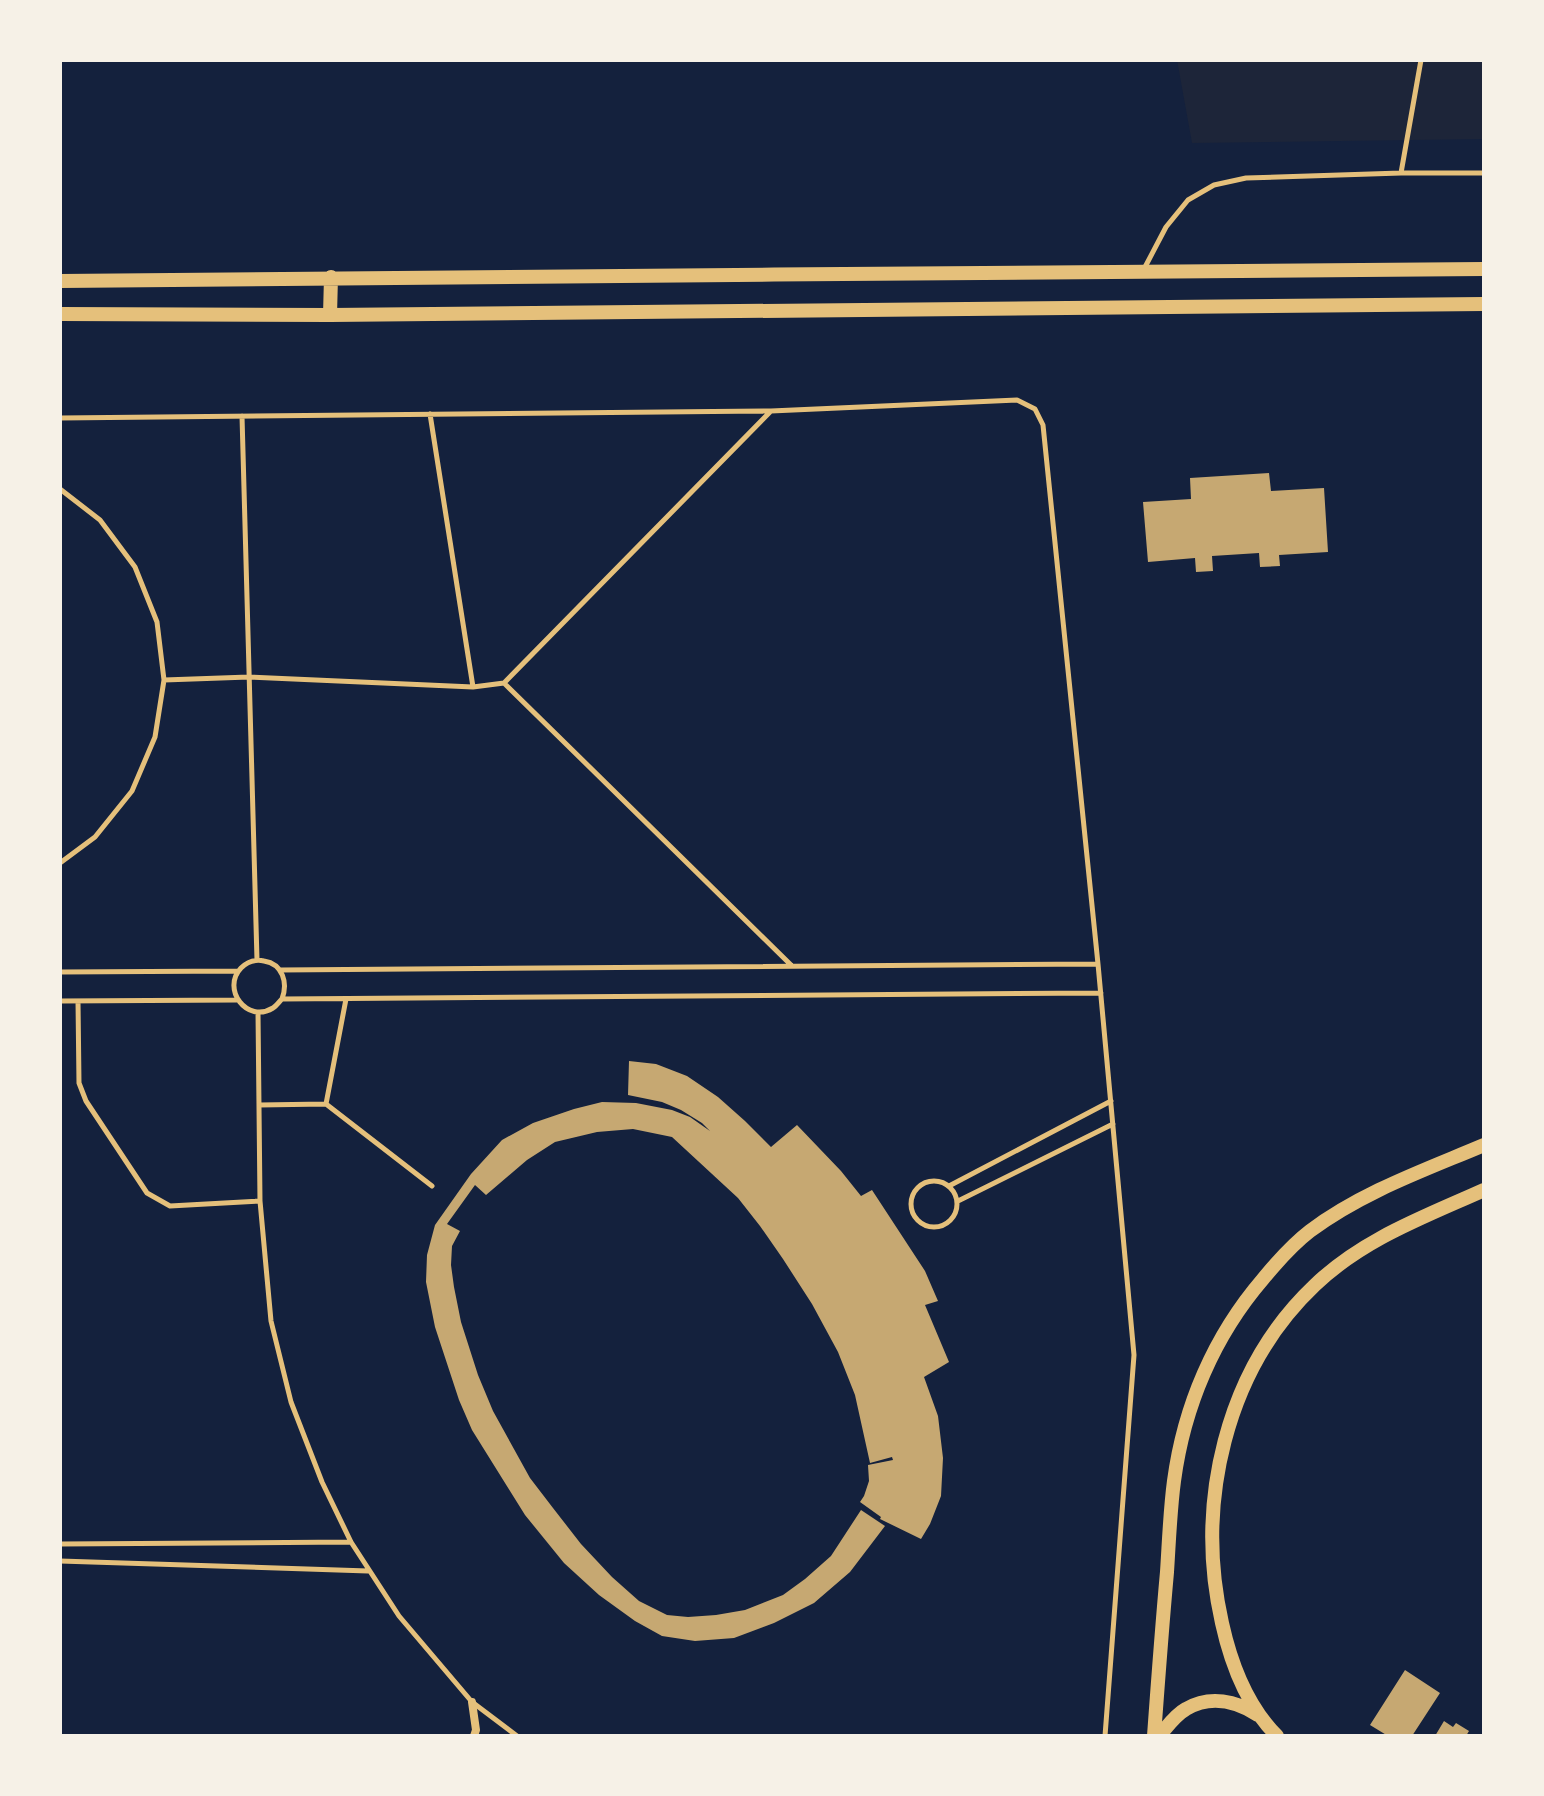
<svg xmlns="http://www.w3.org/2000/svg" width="1544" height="1796" font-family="Jost,sans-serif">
<rect width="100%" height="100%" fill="#14213d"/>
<path fill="#1d2539" d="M1177 60H1484V139L1192 143Z"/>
<path fill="#c6a872" d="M1269 473 1271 491 1324 488 1328 552 1279 555 1280 566 1260 567 1259 553 1212 556 1213 571 1196 572 1195 558 1148 562 1143 502 1191 499 1190 478Z
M629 1061 656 1064 687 1076 718 1097 745 1121 771 1147 797 1125 841 1171 861 1196 872 1190 925 1271 938 1301 925 1305 949 1362 924 1377 938 1416 943 1458 941 1496 930 1524 921 1539 880 1519 881 1517 860 1502 864 1496 869 1481 868 1465 893 1460 892 1457 870 1463 855 1395 838 1352 812 1304 783 1259 760 1226 738 1198 672 1137 633 1129 597 1132 555 1142 527 1160 486 1195 475 1185 447 1224 460 1231 452 1246 451 1265 454 1287 461 1322 478 1375 493 1411 530 1478 553 1508 581 1544 612 1577 639 1601 667 1615 688 1617 716 1615 745 1610 783 1595 805 1579 831 1556 861 1510 885 1526 850 1572 814 1603 774 1623 734 1638 695 1641 662 1636 635 1621 599 1595 564 1563 525 1515 472 1430 459 1400 435 1327 426 1282 427 1255 435 1225 471 1174 502 1140 533 1123 574 1109 602 1102 636 1103 672 1110 690 1117 710 1131 702 1123 681 1110 662 1102 628 1095Z
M1405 1670 1440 1693 1412 1736H1388L1370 1725Z
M1444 1721 1453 1727 1456 1723 1469 1731 1466 1736H1435Z"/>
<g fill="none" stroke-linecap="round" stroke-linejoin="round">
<path stroke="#e5c07b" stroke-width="5" d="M1401 173 1421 60
M1144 269 1166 227 1188 200 1214 185 1246 178 1401 173H1484
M430 414 473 687
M242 416 257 960
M60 418 771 411 1017 400 1035 409 1043 425 1098 964 1134 1355 1105 1736
M60 489 100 520 135 567 157 622 164 680 155 737 132 791 95 837 60 863
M164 680 249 677 473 687 504 683 770 412
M504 683 791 965
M280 970 1098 964
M60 972 238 971
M282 999C288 983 283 964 264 961 255 959 247 962 241 968 221 989 247 1024 273 1008 276 1006 279 1002 282 999L1101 993
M60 1001 237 1000
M78 1001 79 1083 86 1101 147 1193 170 1206 260 1201
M258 1012 260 1201 271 1321 291 1402 322 1482 351 1542 399 1616 472 1702 517 1736
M326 1104 432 1186
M259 1105 326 1104 346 999
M911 1204a23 23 0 1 1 46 0a23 23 0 1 1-46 0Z
M949 1186 1111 1101
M958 1201 1113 1124
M60 1544 351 1542
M60 1561 368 1571"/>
<path stroke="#e5c07b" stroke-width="8" d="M472 1702 476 1730 474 1736"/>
<path stroke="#e5c07b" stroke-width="14" d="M1154 1736C1158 1681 1162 1627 1167 1572 1169 1542 1170 1511 1174 1481 1184 1406 1214 1336 1263 1279 1277 1262 1293 1244 1310 1231 1362 1192 1425 1170 1484 1145
M1159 1736C1167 1727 1175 1715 1186 1709 1210 1695 1236 1701 1258 1715
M1277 1736C1247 1706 1231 1664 1222 1623 1195 1504 1225 1370 1315 1285 1363 1239 1424 1217 1484 1190"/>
<path stroke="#e5c07b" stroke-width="14" d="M60 281C535 274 1009 275 1484 269
M60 314 330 315 1484 304
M330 315 331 277"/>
</g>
<rect width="1544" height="1796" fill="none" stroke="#f6f1e7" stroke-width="124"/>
</svg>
